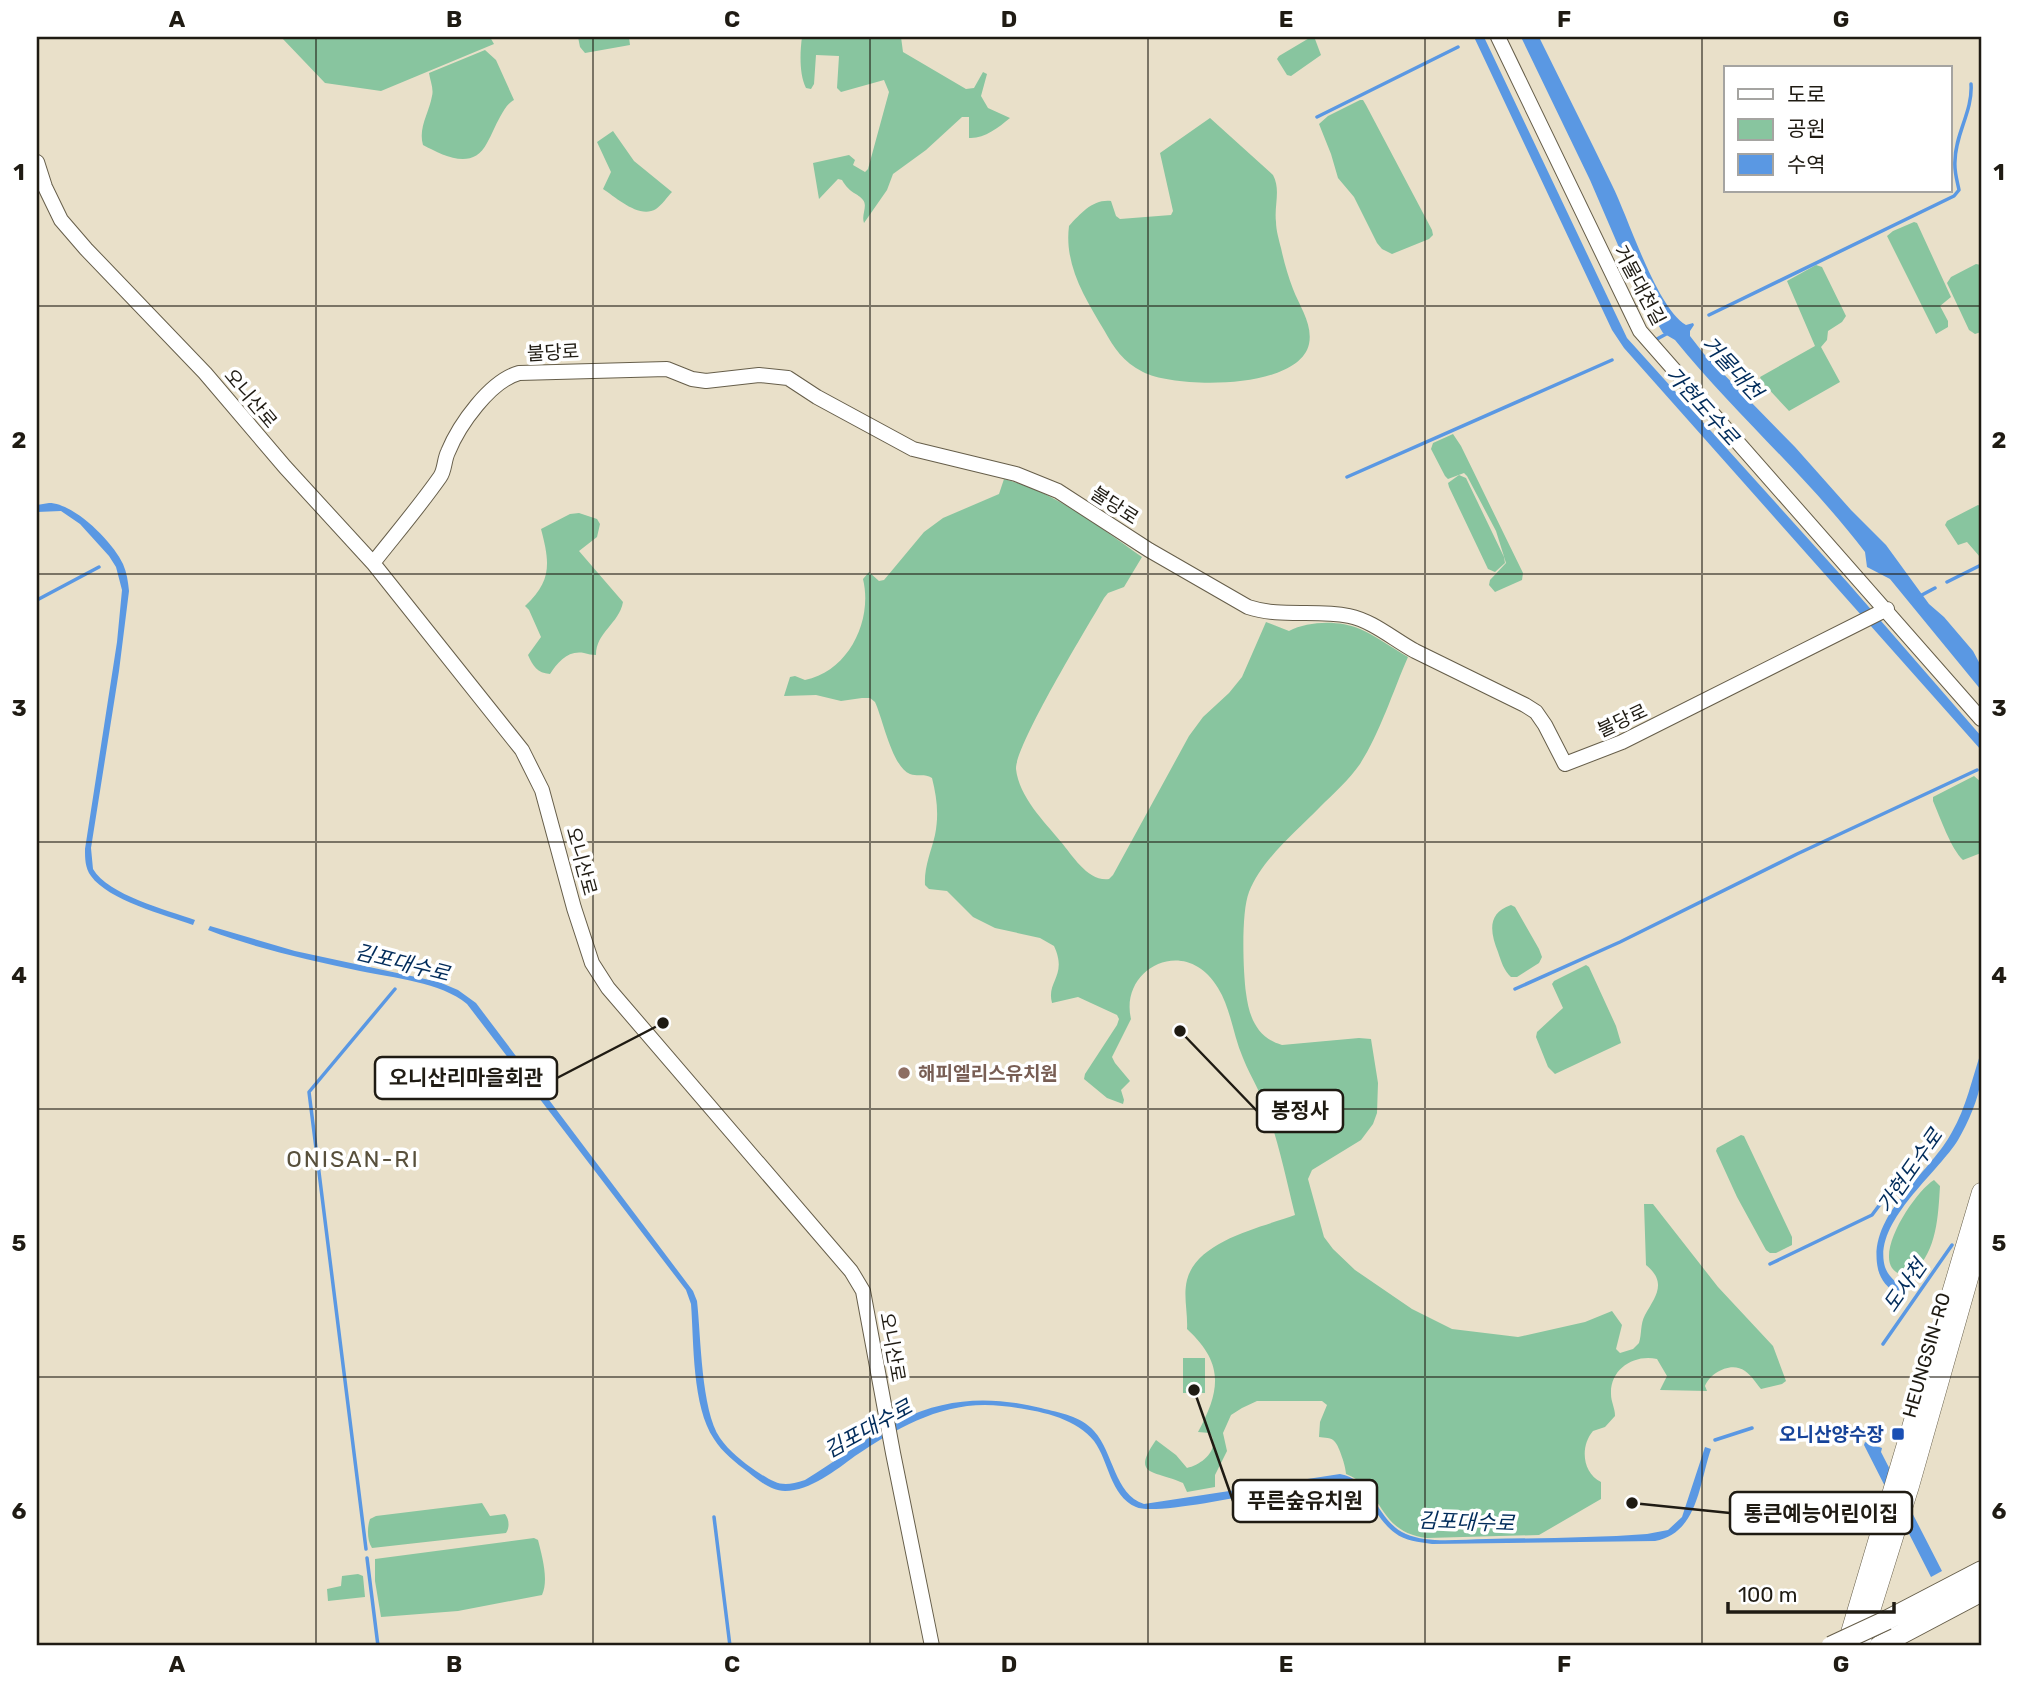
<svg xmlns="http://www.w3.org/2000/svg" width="2018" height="1683" font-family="Rubik,'Noto Sans KR',sans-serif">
<rect width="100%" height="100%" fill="#e9e0c9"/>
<path fill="#88c59f" d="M281 37H490L494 44 381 91 325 83Z
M578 37H629L630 45 585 53 580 47Z
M802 37H901L903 52 966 89 974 88 983 72 987 74 981 96 988 108 1010 118C998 128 984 139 969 138V117H962L926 150 893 174 887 190 864 223C861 215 868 206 863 200 858 193 850 194 842 180L838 179 819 199 813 163 849 155 855 160 853 165 865 172 868 169 889 92 884 80 841 92 837 88 839 56 816 55 814 84 811 89 806 88C799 74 800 52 802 37Z
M1311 37 1315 39 1321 55 1291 76 1287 75 1277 59 1279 56Z
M485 50 496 60 514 100C507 104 504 110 500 117 495 126 492 134 487 143 473 171 444 156 423 145 418 128 429 113 432 96 434 89 430 80 429 73Z
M1360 100H1363L1366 105 1432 230 1433 235 1429 239 1392 254 1382 249 1377 243 1354 197 1338 178 1331 154 1319 124 1328 116Z
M1210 118 1273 175C1281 190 1274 205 1276 222 1276 230 1279 240 1281 248 1284 262 1288 276 1293 289 1300 307 1313 325 1309 344 1299 390 1176 389 1143 372 1123 362 1114 348 1104 330 1085 298 1064 265 1069 226 1081 213 1093 199 1111 201L1116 216 1120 219 1171 215 1173 211 1160 153Z
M613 131 634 161 672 192C667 197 662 205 656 209 639 219 617 198 603 189L611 172 597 142Z
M1914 222 1917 223 1951 297 1940 306 1948 321V327L1936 334 1887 236 1893 231Z
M1976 264 1981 265V332L1975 334 1969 330 1947 283 1951 277Z
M1816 265 1822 267 1846 316 1842 322 1828 331 1827 340 1821 347 1840 382 1789 411 1762 382 1760 377 1815 346 1787 281Z
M1453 434 1461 446 1523 573 1522 580 1495 592 1489 585 1490 580 1506 563 1496 531 1467 476 1464 473 1448 479 1445 476 1431 449 1433 443Z
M1459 475 1466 478 1504 557 1505 563 1495 572 1488 569 1449 487 1448 483Z
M1004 479C1057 493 1098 526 1142 557L1124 587 1108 593 1104 598C1088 626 1015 745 1016 769 1019 797 1044 821 1061 842 1073 856 1088 882 1109 879L1113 875 1189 736 1203 717 1229 693 1242 677 1266 622 1289 631C1309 621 1339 620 1360 629 1376 636 1392 648 1408 657 1393 691 1380 733 1360 764 1349 780 1334 793 1320 807 1296 832 1262 859 1249 892 1241 912 1243 970 1246 993 1249 1017 1257 1038 1282 1045L1359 1038 1371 1039 1378 1083 1377 1113 1373 1124 1361 1140 1312 1170 1308 1179 1324 1237 1333 1249 1355 1270 1412 1309 1452 1329 1518 1337 1585 1322 1612 1311 1622 1325 1616 1349 1620 1353 1633 1349 1639 1343C1642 1334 1640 1324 1645 1315 1655 1297 1668 1283 1646 1265L1644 1204H1653L1718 1287 1773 1346 1786 1381 1782 1384 1761 1389C1756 1383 1751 1375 1745 1371 1731 1361 1710 1373 1705 1386L1707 1391 1660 1390 1667 1376 1657 1359C1634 1354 1610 1369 1611 1394 1611 1402 1615 1408 1615 1416L1605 1427 1593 1431C1580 1446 1582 1473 1601 1482V1499L1539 1535 1427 1538C1376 1532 1385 1489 1346 1474 1346 1467 1339 1446 1335 1442 1332 1437 1324 1438 1319 1437L1320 1422 1327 1405 1322 1401H1257L1242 1408 1231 1415 1223 1433 1227 1451 1215 1475V1487L1187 1492 1183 1483C1155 1470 1130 1477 1156 1440L1176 1455 1187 1468C1202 1465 1221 1449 1210 1433L1198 1432C1220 1391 1225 1364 1187 1329 1188 1313 1183 1296 1187 1280 1197 1240 1263 1227 1295 1215 1287 1182 1280 1149 1269 1116 1263 1096 1251 1078 1243 1058 1233 1035 1231 1009 1218 988 1186 934 1119 968 1131 1019L1112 1057 1115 1063 1130 1081 1121 1090 1124 1100 1123 1104 1107 1098 1084 1079 1085 1074 1117 1025 1119 1019 1117 1015 1078 997 1052 1003C1046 981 1068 976 1054 946L1040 938 995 928 973 917 947 891 929 889 925 885C924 867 931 852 935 835 939 815 937 798 932 778 924 773 919 777 910 774 892 767 883 719 875 702L870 698H862L841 701 816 695 784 696 790 677 795 676 805 680C849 671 873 620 863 579L869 572 879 581 884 580 924 532 943 518 999 494Z
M1978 505 1981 506 1980 557 1967 542 1958 545 1945 525 1947 521Z
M579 513 597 519 600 524 597 537 579 551 623 602C619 624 596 632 596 655 592 655 588 654 584 653 568 650 558 662 550 674 537 673 533 666 528 655L541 637 529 610 525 606C552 581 550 563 541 529L570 514Z
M1974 776 1981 782V853L1963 860C1951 849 1940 817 1933 801V797Z
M1511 905 1515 907 1539 949 1542 957 1539 963 1517 977H1511C1504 971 1501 961 1498 952 1490 932 1487 913 1511 905Z
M1586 965 1589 967 1616 1026 1621 1043 1555 1074 1548 1067 1536 1037 1537 1032 1563 1008 1552 984 1554 981Z
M1741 1135 1744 1136 1792 1237V1245L1776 1253H1770L1766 1250 1737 1197 1716 1151 1717 1148Z
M1934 1180 1940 1186C1938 1218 1937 1251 1912 1274 1904 1275 1897 1275 1892 1268 1878 1247 1916 1191 1934 1180Z
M1183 1358H1205V1393H1183Z
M482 1503 490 1516 505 1514C509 1519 510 1527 506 1533L372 1548C367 1541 367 1527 370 1519L376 1516Z
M534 1538 538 1540C542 1556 549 1580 542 1595L458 1611 381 1617 375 1581V1559Z
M358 1574 363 1576 365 1597 328 1601 327 1589 341 1586 342 1576Z"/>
<path fill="#5a98e3" d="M1474 37H1484L1627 338 1848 583 1981 736V750L1624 348 1612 330Z
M1521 37H1539C1563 86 1588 135 1612 185 1629 219 1656 307 1686 325L1693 323 1694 325 1690 331V336L1704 354 1795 447 1851 510 1886 545 1929 604 1944 617 1973 651 1981 666V690L1890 579 1867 567 1865 552C1807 476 1735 414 1675 340L1663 333 1636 287 1590 180Z
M49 503C74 503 113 542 123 564 127 573 128 582 129 591L119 671 91 848 93 869C108 895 167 910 195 920L193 925C165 915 108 900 91 876 85 868 85 858 85 849L117 642 122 590 116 567 109 556 80 524 61 511 37 512V505Z
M210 926 295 951 439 982 458 990 476 1003 693 1291 697 1301C701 1336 701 1410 720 1438 729 1451 743 1462 756 1471 776 1484 782 1488 805 1480 837 1461 867 1436 900 1420 948 1397 991 1396 1041 1408 1060 1413 1081 1416 1094 1431 1114 1453 1114 1494 1144 1504L1340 1474C1374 1480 1377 1522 1406 1534 1429 1544 1461 1539 1486 1539 1540 1538 1594 1538 1647 1534L1668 1530 1682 1517 1705 1447 1711 1449C1699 1484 1698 1533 1655 1541L1432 1544C1419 1542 1405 1541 1395 1533 1373 1517 1368 1486 1340 1479 1302 1482 1159 1518 1136 1507 1110 1496 1109 1461 1094 1441 1075 1416 1032 1409 1002 1406 948 1399 899 1426 855 1456 836 1470 810 1491 785 1491 771 1491 758 1480 748 1472 736 1463 722 1452 714 1439 692 1406 694 1343 691 1304L686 1290 467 1004C441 982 393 978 360 971 309 960 258 949 208 930Z
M1981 1052C1981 1061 1982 1070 1981 1079 1979 1098 1968 1123 1958 1140 1937 1174 1872 1223 1885 1267 1888 1276 1896 1282 1902 1288L1897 1293C1888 1289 1880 1279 1878 1269 1866 1215 1930 1174 1952 1132 1966 1108 1972 1079 1981 1052Z
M1865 1442 1882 1448 1881 1452 1942 1571 1931 1577 1864 1445Z"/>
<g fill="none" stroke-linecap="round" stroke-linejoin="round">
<path stroke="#5a98e3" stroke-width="3.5" d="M1317 117 1458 47
M1709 315 1954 196 1959 190C1957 180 1954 171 1955 161 1955 134 1973 111 1971 84
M1657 339 1668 333
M1347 477 1612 360
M1947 582 1981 565
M1918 597 1935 588
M37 600 99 567
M1515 989 1620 942 1797 854 1977 770
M1770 1264 1872 1215 1896 1183
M1883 1344 1952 1245
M1715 1440 1752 1428
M714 1517 730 1646
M366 1549 309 1092 395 989
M367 1558 378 1646"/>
<g stroke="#665e4a" stroke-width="16">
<path id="minor" d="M1498 37 1640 331 1981 719
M37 162 45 187 61 220 86 249 205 373 285 467 373 563 522 750 542 790 574 908 592 963 608 988 851 1271 863 1291 893 1453 932 1646
M373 563C395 535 419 507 440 477 445 470 444 460 448 452 459 425 490 381 519 373L667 369 692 379 706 381 759 375 788 378 817 397 913 449 1016 474 1058 491 1149 550 1248 607C1281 618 1315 609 1349 616 1373 621 1393 639 1415 651 1451 669 1488 687 1525 705L1536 712 1545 725 1565 764 1622 742 1887 609"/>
</g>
<g stroke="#665e4a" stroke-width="19">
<path id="major" d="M1846 1646 1981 1192
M1860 1646 1910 1486 1981 1236"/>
</g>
<g stroke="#665e4a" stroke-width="21">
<path id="highway" d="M1887 1620 1981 1571
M1879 1646 1981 1592"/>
</g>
<use href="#minor" stroke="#fff" stroke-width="14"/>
<use href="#major" stroke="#fff" stroke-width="18"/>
<use href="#highway" stroke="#fff" stroke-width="19"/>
<g stroke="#665e4a" stroke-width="21" stroke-linecap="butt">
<path id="highway-bridge" d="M1831 1646 1887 1620"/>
</g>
<use href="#highway-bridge" stroke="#fff" stroke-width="19"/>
</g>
<path fill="none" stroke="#1f1b13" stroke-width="2" stroke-opacity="0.55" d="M316 37V1646M593 37V1646M870 37V1646M1148 37V1646M1425 37V1646M1702 37V1646M37 306H1981M37 574H1981M37 842H1981M37 1109H1981M37 1377H1981"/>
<circle fill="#8d6e63" stroke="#fff" stroke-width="2.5" cx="904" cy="1073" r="7"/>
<rect fill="#1a4fb4" stroke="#fff" stroke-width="2.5" x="1891" y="1427" width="14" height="14" rx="3.5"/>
<g text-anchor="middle" stroke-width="7" stroke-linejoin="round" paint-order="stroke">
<g font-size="19" fill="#1f1b13" stroke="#fff">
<text transform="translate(1640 285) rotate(62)" y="7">거물대천길</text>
<text transform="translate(553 352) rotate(-3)" y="7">불당로</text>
<text transform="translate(251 398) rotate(50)" y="7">오니산로</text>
<text transform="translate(1115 505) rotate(33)" y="7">불당로</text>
<text transform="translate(1622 720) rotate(-25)" y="7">불당로</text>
<text transform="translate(582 861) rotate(75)" y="7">오니산로</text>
<text transform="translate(893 1347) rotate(80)" y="7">오니산로</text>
<text transform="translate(1926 1355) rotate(-74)" y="7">HEUNGSIN-RO</text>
</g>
<g font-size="19" font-weight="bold" fill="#785e54" stroke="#fff" text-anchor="start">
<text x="918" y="1080">해피엘리스유치원</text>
</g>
<g font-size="19" font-weight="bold" fill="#164399" stroke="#fff" text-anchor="end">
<text x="1884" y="1441">오니산양수장</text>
</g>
<g font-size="21" font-style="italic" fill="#002b5a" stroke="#fff">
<text transform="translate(1732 368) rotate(47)" y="7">거물대천</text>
<text transform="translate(1702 406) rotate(48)" y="7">가현도수로</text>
<text transform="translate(402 963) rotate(14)" y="7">김포대수로</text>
<text transform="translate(1910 1171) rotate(-55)" y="7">가현도수로</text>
<text transform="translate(1905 1286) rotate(-55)" y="7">도사천</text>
<text transform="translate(868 1429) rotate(-29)" y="7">김포대수로</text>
<text transform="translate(1466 1522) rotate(2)" y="7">김포대수로</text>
</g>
<g font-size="23" letter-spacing="2" fill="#58503c" stroke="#fff">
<text x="353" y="1167">ONISAN-RI</text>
</g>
</g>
<path fill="none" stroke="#1f1b13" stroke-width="2.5" d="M663 1023L557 1078M1180 1031L1257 1111M1194 1390L1233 1501M1632 1503L1730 1513"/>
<g fill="#1f1b13" stroke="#fff" stroke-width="2.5">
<circle cx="663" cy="1023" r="7"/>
<circle cx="1180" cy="1031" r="7"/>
<circle cx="1194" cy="1390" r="7"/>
<circle cx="1632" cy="1503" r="7"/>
</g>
<g fill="#fff" stroke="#1f1b13" stroke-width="2.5">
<rect x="375" y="1057" width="182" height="42" rx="7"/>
<rect x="1257" y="1090" width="86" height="42" rx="7"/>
<rect x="1233" y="1480" width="144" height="42" rx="7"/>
<rect x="1730" y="1492" width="182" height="42" rx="7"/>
</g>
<g font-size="21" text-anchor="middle" font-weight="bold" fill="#1f1b13">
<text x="466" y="1085">오니산리마을회관</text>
<text x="1300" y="1118">봉정사</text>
<text x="1305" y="1508">푸른숲유치원</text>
<text x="1821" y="1521">통큰예능어린이집</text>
</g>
<rect width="2018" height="1683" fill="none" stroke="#ffffff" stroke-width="77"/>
<rect x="1724" y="66" width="228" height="126" fill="#ffffff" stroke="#a5a4a1" stroke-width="2"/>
<rect x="1738" y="89" width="35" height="10" fill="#ffffff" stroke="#a5a4a1" stroke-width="2"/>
<text x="1787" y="102" font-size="21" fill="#1f1b13">도로</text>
<rect x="1738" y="119" width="35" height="21" fill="#88c59f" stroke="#a5a4a1" stroke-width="2"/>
<text x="1787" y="136" font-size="21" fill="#1f1b13">공원</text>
<rect x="1738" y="154" width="35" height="21" fill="#5a98e3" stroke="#a5a4a1" stroke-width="2"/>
<text x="1787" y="172" font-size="21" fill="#1f1b13">수역</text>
<path d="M1728 1602v10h166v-10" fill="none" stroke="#1f1b13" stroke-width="3.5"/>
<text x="1738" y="1602" font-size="21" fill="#1f1b13" stroke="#ffffff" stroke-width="5" paint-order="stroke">100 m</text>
<rect x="38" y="38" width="1942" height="1606" fill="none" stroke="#1f1b13" stroke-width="2.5"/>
<g font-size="23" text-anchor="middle" font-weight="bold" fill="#1f1b13">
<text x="177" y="27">A</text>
<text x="454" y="27">B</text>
<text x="732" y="27">C</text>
<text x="1009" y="27">D</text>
<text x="1286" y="27">E</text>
<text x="1564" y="27">F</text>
<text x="1841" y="27">G</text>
<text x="19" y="180">1</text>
<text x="1999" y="180">1</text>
<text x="19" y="448">2</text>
<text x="1999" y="448">2</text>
<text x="19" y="716">3</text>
<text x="1999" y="716">3</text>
<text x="19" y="983">4</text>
<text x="1999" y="983">4</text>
<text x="19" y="1251">5</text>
<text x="1999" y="1251">5</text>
<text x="19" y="1519">6</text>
<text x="1999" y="1519">6</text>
<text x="177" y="1672">A</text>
<text x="454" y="1672">B</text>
<text x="732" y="1672">C</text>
<text x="1009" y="1672">D</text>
<text x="1286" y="1672">E</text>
<text x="1564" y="1672">F</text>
<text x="1841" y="1672">G</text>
</g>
</svg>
